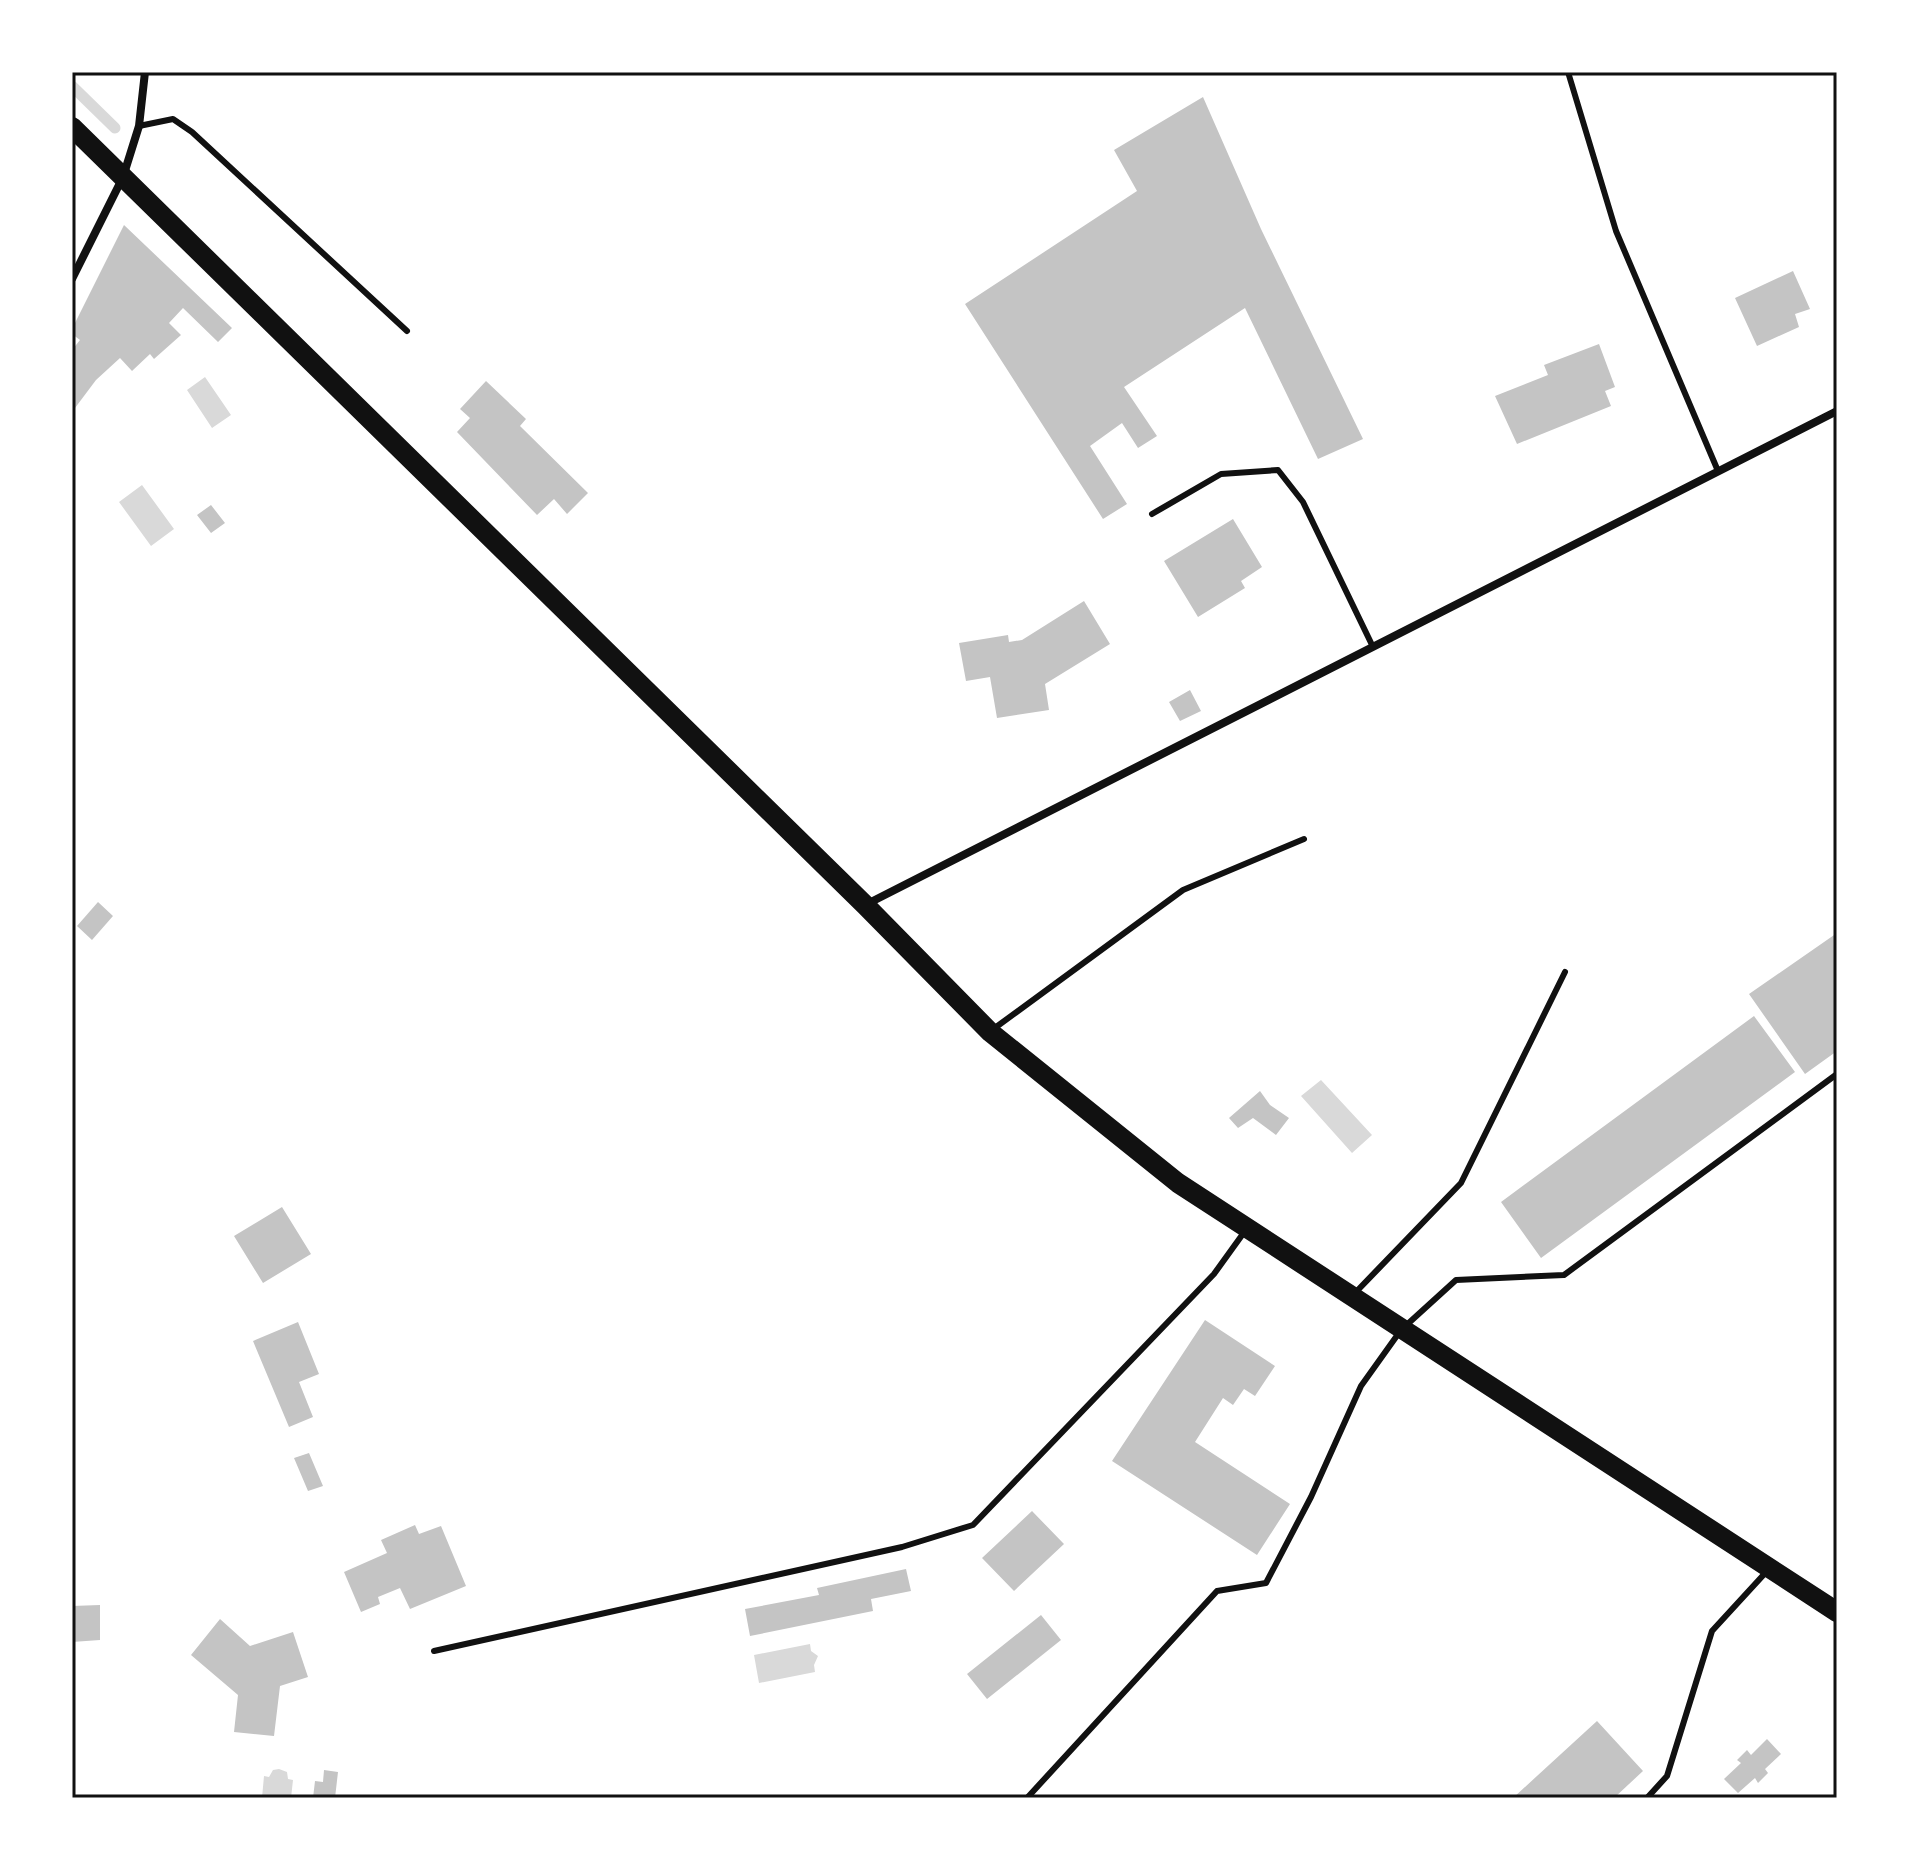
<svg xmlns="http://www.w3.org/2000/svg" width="1909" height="1870" font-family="'DM Sans',sans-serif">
<rect width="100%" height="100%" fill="#fff"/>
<path fill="#d9d9d9" d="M205 377 231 415 212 428 187 390Z
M142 485 174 529 151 546 119 502Z
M1321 1080 1372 1135 1352 1153 1301 1096Z
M810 1644 811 1651 818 1656 814 1665 815 1672 759 1683 754 1655Z
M279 1769 287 1772 288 1779 293 1780 291 1798H262L264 1776 269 1777 273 1770Z"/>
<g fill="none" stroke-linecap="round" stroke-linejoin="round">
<path stroke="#d9d9d9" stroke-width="11" d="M72 86 115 128"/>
</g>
<path fill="#c4c4c4" d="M1203 97 1261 229 1363 439 1318 459 1245 308 1124 387 1157 436 1138 448 1122 423 1090 446 1127 504 1103 519 965 304 1137 191 1114 150Z
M124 225 232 328 218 342 183 308 169 323 181 335 154 359 150 354 132 371 120 358 96 380 72 412V350L80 340 72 334V329Z
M1793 271 1810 309 1795 314 1799 327 1757 346 1735 298Z
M1599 344 1615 387 1605 391 1611 406 1517 444 1495 396 1548 375 1544 365Z
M486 381 526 419 520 426 588 493 567 514 554 499 537 515 457 432 470 418 460 409Z
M211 505 225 523 211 533 197 515Z
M1233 519 1262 567 1241 581 1245 588 1198 617 1164 561Z
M1084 601 1110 644 1045 684 1049 710 997 718 990 677 966 681 959 643 1008 635 1009 642 1022 640Z
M1190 690 1201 711 1180 721 1169 702Z
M98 902 113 916 92 940 77 926Z
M1837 933V1051L1805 1074 1749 994Z
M1754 1016 1795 1072 1541 1258 1501 1202Z
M1260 1091 1270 1105 1289 1118 1276 1135 1253 1118 1238 1128 1229 1118Z
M282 1207 311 1254 263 1283 234 1236Z
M1205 1320 1275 1366 1255 1396 1244 1389 1233 1405 1223 1398 1195 1442 1290 1504 1257 1555 1112 1461Z
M298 1322 319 1374 299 1382 313 1417 289 1427 253 1341Z
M309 1453 323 1486 308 1491 294 1458Z
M1032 1511 1064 1544 1014 1591 982 1558Z
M415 1525 419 1534 441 1526 466 1586 410 1609 400 1588 378 1597 380 1604 361 1612 344 1572 387 1553 381 1540Z
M906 1569 911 1591 871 1599 873 1611 750 1636 745 1609 819 1595 817 1588Z
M100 1605V1640L72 1642V1606Z
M1041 1615 1061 1640 987 1699 967 1674Z
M220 1619 250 1646 293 1632 308 1677 280 1686 274 1736 234 1732 238 1695 191 1655Z
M1597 1721 1643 1771 1614 1798H1513Z
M1767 1739 1781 1754 1765 1769 1768 1773 1758 1783 1755 1778 1738 1793 1724 1779 1741 1763 1737 1760 1747 1750 1751 1755Z
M324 1770 338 1772 335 1798H313L315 1781 323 1782Z"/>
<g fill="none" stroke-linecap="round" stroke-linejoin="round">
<path stroke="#111" stroke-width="6" d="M1568 72 1616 231 1718 471
M139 126 173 119 192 132 407 331
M1152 514 1221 474 1278 470 1303 502 1373 647
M992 1030 1183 890 1304 839
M1355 1293 1461 1183 1565 972
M434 1651 902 1547 973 1525 1214 1274 1245 1231
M1027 1798 1217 1591 1266 1583 1311 1497 1361 1386 1401 1330 1456 1280 1564 1275 1837 1074
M1647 1798 1667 1776 1712 1631 1768 1570"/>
<path stroke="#111" stroke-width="8" d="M72 279 123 177 139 126 145 72
M865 905 1837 411"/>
<path stroke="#111" stroke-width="20" d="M72 127 865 905 990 1032 1178 1183 1837 1612"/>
</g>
<rect width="1909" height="1870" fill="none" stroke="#ffffff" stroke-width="148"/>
<rect x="74" y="74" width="1761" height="1722" fill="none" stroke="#111" stroke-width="3"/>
</svg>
